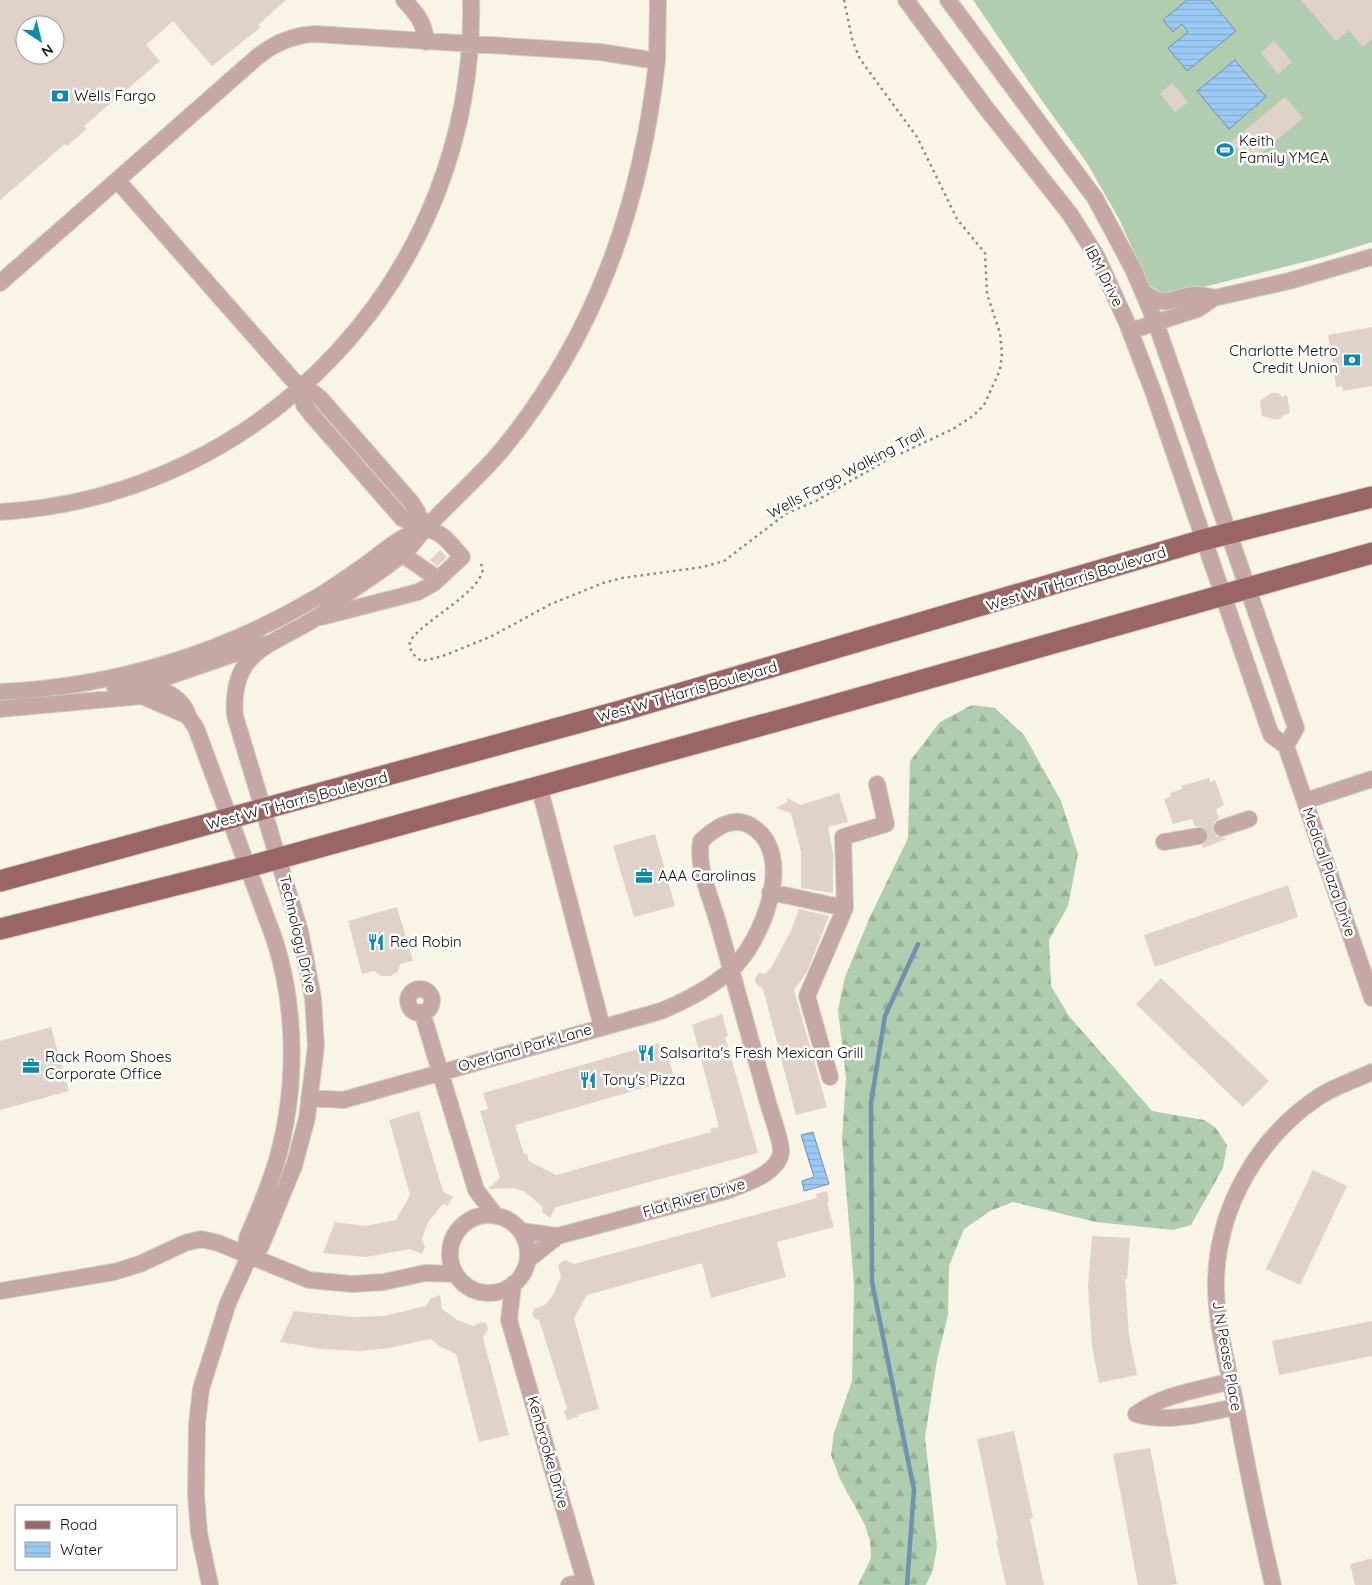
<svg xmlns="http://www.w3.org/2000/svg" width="1372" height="1585" font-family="Quicksand,sans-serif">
<defs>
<pattern id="forest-firs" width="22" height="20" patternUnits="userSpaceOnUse" patternTransform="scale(1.25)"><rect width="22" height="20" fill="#b0cdaf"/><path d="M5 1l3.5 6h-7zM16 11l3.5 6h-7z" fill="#96af95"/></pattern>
<pattern id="water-rules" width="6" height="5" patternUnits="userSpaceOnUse" patternTransform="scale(1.25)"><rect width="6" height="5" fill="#9bcaf5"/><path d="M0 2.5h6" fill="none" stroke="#84acd1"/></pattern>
</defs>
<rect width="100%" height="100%" fill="#f9f5e6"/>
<path fill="url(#forest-firs)" d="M972 705 995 708 1024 735 1061 801 1078 854 1068 906 1049 940 1051 986 1069 1016 1152 1111 1204 1120 1215 1127 1227 1145 1223 1168 1191 1225 1173 1230 1096 1222 1013 1202 990 1211 964 1229 949 1266 948 1315 937 1360 925 1437 937 1547 933 1570 926 1585H858L871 1558 870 1541 865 1525 840 1479 831 1455 834 1433 852 1381 854 1285 842 1139 846 1078 838 1010 845 977 869 919 908 838 910 761 940 722Z"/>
<path fill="#b0cdaf" d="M973 0H1372V242L1324 257 1167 296 1149 285 1119 219 1087 163 1040 98Z"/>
<path fill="url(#water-rules)" stroke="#7191ae" d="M1187 0H1210L1236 31 1187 71 1168 48 1188 32 1182 24 1173 32 1163 20Z
M1235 60 1266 97 1229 129 1197 91Z
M813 1132 829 1184 804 1191 802 1181 814 1177 801 1135Z"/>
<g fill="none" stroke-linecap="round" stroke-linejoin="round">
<path stroke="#7191ae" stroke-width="4.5" d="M907 1585 914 1490 872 1282 871 1103 885 1016 918 944"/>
</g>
<path fill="#e0d2c9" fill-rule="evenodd" d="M0 0H286L258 25 261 27 212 66 173 21 146 45 160 61 84 126 87 129 67 146 65 144 0 200ZM25 25H55V55H25Z
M1301 0H1372V39L1363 47 1349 30 1336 41Z
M1274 41 1292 62 1278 74 1261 53Z
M1172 83 1188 102 1175 112 1160 94Z
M1285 97 1303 118 1249 163 1231 142Z
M1372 327V386L1343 391 1342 386 1336 387 1328 335Z
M1271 393H1278L1282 397 1287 395 1290 413 1284 415 1278 420 1262 416 1260 401Z
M440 550 447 557 437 566 430 560Z
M1209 778 1210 782 1215 780 1224 805 1216 810 1219 818 1214 822 1212 831 1216 836 1227 839 1203 848 1202 845 1208 839 1207 830 1202 827 1195 826 1192 819 1173 824 1164 799 1171 796 1170 793 1182 789 1181 786Z
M839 793 848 822 828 827 833 853V893L801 888V852L791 813 775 808 788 802 787 798 800 805Z
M655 834 675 906 634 917 613 846Z
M1288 885 1298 917 1155 967 1144 935Z
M397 907 413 961 400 964 398 971 391 976H381L374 971 362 974 348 921Z
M799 909 829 916 807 972 794 990 827 1107 796 1115 763 989 756 984 755 979 759 972 765 974 772 966 791 931Z
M1161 978 1269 1081 1243 1107 1136 1004Z
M722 1014 728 1036 725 1037 758 1153 556 1207 550 1218 542 1212 543 1207 525 1192 515 1188 488 1189 500 1178 480 1111 488 1109 483 1093 659 1043 664 1058 668 1057 675 1079 515 1125 524 1154H527L529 1161 556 1175 711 1132V1129L719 1127 692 1025Z
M51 1027 69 1091 0 1110V1041Z
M419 1111 443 1191 453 1197 448 1206 443 1204 428 1222 422 1238 425 1247 422 1254 410 1249 366 1257 323 1253 335 1222 364 1226 396 1220 410 1195 389 1120Z
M1313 1170 1347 1186 1300 1285 1266 1269Z
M827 1191 829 1202 827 1203 834 1227 777 1242 786 1277 711 1298 702 1263 587 1295 574 1318 599 1409 577 1415 578 1417 567 1420 564 1411 567 1408 539 1320 534 1318 532 1313 535 1308 545 1305 554 1293 561 1277 558 1266 561 1262 565 1260 574 1264 817 1198 816 1194Z
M1092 1236 1130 1238 1127 1279H1125L1129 1335 1137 1375 1099 1383 1092 1346 1088 1287Z
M440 1295 442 1309 457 1320 473 1326 481 1322 486 1323 488 1329 483 1338 509 1435 479 1442 456 1354 441 1347 431 1339 389 1348 359 1351 321 1349 280 1342 294 1311 353 1317 384 1316 426 1306 431 1298Z
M1372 1321V1356L1279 1375 1272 1341Z
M1014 1431 1033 1518 1030 1519 1044 1585H1006L996 1541 998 1540 977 1439Z
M1150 1448 1177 1584 1169 1585H1138L1113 1454Z
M1372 1558V1585H1355L1350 1564Z"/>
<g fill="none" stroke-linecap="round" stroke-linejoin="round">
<path stroke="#d6d2c5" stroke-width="16" stroke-dasharray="16 8" stroke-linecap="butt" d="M1199 836 1222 828"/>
<g stroke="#d3d0c2" stroke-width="18">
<path id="minor" d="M404 0C416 13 425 23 426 42
M906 0 986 108 1070 214 1097 257 1127 323 1154 394 1271 735 1286 746 1372 998
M948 0 1095 198 1133 269 1156 323 1296 728 1286 746
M657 61 658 0
M117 180 300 388 311 391 320 398 411 502 417 511 424 530 402 518 311 414 304 405 300 388
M0 283 256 58C274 43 292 35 315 34L600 52 657 61C641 206 595 337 501 451 477 479 449 503 424 530 418 536 414 543 408 549 388 568 364 581 342 597 333 604 326 612 316 618 271 646 230 650 235 716L300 931 313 998 316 1046 307 1118 294 1166 261 1246 249 1257 228 1303 201 1389 197 1423 196 1494 199 1533 210 1585
M1143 292C1170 312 1172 294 1199 295 1204 295 1210 297 1214 298
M1130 331 1198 309 1214 298 1289 281 1372 257
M0 512C268 496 477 269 471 0
M409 559 438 579
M147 686C164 689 184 699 188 716
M115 689 164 678 263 644
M0 692C111 687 219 655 314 599 333 588 350 576 368 563 385 551 402 534 423 530 440 527 452 546 462 557L434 583 418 592 321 617
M0 709 142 696 188 716 196 728 274 938C297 1008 297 1089 277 1160 269 1187 258 1213 247 1238L246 1249 249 1257
M539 786 602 1027
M1305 801 1372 779
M1222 828 1249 819
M1164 842 1199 836
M770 892 845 908 843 837 886 824 877 784
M408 1001a12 12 0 1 1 24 0a12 12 0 1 1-24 0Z
M422 1012 476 1190 496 1216
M830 1077 807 996 845 908
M309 1098 343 1100 661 1011C685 1001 710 988 730 971 762 943 798 853 751 826 733 815 715 828 701 841 696 868 712 900 719 926 735 984 751 1041 767 1099 770 1111 781 1140 781 1150 781 1173 743 1185 726 1191L558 1236 521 1231
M450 1254a39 39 0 1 1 78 0a39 39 0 1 1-78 0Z
M528 1260 558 1236
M513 1284 509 1320 586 1585
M0 1291 114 1272 140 1264 185 1243 201 1239 218 1243 309 1280 353 1284 384 1282 425 1273 455 1274
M1231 1381C1198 1390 1164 1394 1136 1414 1169 1424 1203 1413 1236 1407
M569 1585 585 1581
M1273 1585C1259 1526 1247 1467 1236 1407 1228 1365 1215 1323 1216 1280 1218 1206 1259 1136 1320 1096 1336 1086 1355 1080 1372 1072"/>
</g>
<g stroke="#d3d0c2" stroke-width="23">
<path id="major" d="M0 881 617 712 1203 540 1372 497
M0 929 247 867 813 711 1372 553"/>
</g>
<path stroke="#8d8a80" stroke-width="2.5" stroke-dasharray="2.5 4" stroke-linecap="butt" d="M481 564 483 569C479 594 425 619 410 641 408 650 415 657 422 661L443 656 492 636 551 604 603 583 622 578 703 567 724 561 787 513 816 501 885 461 953 429 973 416 984 405 1000 370 1002 353 1000 333 987 294 985 253 957 219 917 137 860 59 852 39 844 0"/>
<use href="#minor" stroke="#c5a7a6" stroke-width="16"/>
<use href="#major" stroke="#996665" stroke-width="21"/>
</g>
<defs>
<g id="bank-bare" transform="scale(1.35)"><path d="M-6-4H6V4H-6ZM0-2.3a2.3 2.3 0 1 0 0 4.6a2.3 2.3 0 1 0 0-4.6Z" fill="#0c8bac" stroke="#fff" stroke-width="2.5" paint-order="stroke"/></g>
<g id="stadium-bare" transform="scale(1.35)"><path d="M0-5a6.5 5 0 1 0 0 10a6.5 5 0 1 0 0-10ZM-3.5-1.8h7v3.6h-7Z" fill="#0c8bac" stroke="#fff" stroke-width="2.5" paint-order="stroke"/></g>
<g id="office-bare" transform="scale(1.35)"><path d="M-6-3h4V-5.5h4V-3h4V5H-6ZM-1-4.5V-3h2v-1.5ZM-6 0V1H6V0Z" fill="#0c8bac" stroke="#fff" stroke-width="2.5" paint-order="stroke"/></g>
<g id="restaurant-bare" transform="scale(1.35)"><path d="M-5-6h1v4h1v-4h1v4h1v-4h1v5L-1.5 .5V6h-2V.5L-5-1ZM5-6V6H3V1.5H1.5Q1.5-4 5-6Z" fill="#0c8bac" stroke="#fff" stroke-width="2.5" paint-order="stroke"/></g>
</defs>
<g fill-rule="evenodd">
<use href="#bank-bare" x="60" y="96"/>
<use href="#stadium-bare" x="1225" y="150"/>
<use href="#bank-bare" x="1352" y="360"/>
<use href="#office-bare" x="644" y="876"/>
<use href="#restaurant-bare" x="376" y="942"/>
<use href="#restaurant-bare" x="646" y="1053"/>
<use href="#office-bare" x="31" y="1066"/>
<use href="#restaurant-bare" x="588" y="1080"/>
</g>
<g text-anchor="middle" stroke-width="5" stroke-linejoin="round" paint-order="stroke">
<g font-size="15" fill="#0e0c07" stroke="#fff" text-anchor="start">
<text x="74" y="101">Wells Fargo</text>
<text x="1239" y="146">Keith<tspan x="1239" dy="17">Family YMCA</tspan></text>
<text x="1338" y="356" text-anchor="end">Charlotte Metro<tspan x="1338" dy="17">Credit Union</tspan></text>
<text x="658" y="881">AAA Carolinas</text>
<text x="390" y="947">Red Robin</text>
<text x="660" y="1058">Salsarita's Fresh Mexican Grill</text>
<text x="45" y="1062">Rack Room Shoes<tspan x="45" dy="17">Corporate Office</tspan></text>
<text x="602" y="1085">Tony's Pizza</text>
</g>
<g font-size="15" fill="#0e0c07" stroke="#fff">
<text transform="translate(1104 276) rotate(63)" y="5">IBM Drive</text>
<text transform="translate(846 473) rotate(-28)" y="5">Wells Fargo Walking Trail</text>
<text transform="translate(1076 579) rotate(-17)" y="5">West W T Harris Boulevard</text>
<text transform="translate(687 692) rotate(-16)" y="5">West W T Harris Boulevard</text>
<text transform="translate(297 801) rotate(-15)" y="5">West W T Harris Boulevard</text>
<text transform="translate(1329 872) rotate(71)" y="5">Medical Plaza Drive</text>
<text transform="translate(298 934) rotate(77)" y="5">Technology Drive</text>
<text transform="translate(525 1048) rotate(-16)" y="5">Overland Park Lane</text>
<text transform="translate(694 1198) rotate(-16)" y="5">Flat River Drive</text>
<text transform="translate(1227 1356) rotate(80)" y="5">J N Pease Place</text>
<text transform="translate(548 1452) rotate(74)" y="5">Kenbrooke Drive</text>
</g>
</g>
<rect x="15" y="1505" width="162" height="65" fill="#ffffff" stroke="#9f9e9c"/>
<rect x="25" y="1521" width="25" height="8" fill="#996665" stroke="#9f9e9c"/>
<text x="60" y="1530" font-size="15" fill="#0e0c07">Road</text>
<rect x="25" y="1542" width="25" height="15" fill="url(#water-rules)" stroke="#9f9e9c"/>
<text x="60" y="1555" font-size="15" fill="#0e0c07">Water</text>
<g transform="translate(40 40) rotate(145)"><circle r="24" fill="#ffffff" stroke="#9f9e9c"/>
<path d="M0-4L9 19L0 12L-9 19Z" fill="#0c8bac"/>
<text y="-8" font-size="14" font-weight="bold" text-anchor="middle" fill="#0e0c07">N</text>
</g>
</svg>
